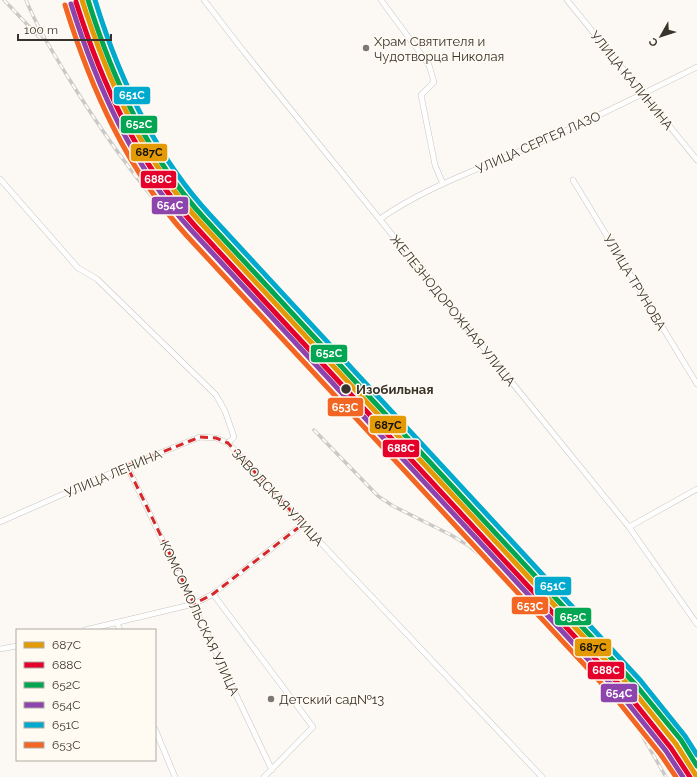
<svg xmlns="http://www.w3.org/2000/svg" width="697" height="777" font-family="Raleway,sans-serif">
<rect width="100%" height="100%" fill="#fcf9f5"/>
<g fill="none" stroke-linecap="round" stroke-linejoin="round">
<g stroke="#c8c5c0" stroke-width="6">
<path id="street" d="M204 0 245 53 629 527 697 624
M381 0 429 65 434 82 421 95 435 165 443 184
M567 0 697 160
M0 179 78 268 97 279 216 395 225 411 234 437 228 443
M573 180 697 384
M380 219C424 188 477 170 527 148 585 123 641 95 697 67
M127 466 272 770
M0 522 127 466 200 437 216 438 228 443 303 524 542 777
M629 527 697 489
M213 594 313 727 264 777
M117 623 120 630
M85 630 194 604 213 594 303 524
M0 649 17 646
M155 729 175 777"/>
</g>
<use href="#street" stroke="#fffefe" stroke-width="5"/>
<g stroke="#c9c9c7" stroke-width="3.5">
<path id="rail" d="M4 0 41 39
M26 0C38 29 55 56 71 82 99 127 129 170 163 210L338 401 378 441 406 466
M314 430 378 496 393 506 451 535 469 546 489 563
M469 533 508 576 637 710 652 730 677 777
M597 677 615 695 631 716 666 777"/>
</g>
<use href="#rail" stroke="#fffaf2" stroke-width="2" stroke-dasharray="6" stroke-linecap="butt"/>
<g stroke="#fffaf2" stroke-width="8">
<path id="rail-1" d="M82 0C108 81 143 160 201 223L631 688 676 744 697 777"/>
</g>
<g stroke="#fffaf2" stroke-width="8">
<path id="rail-2" d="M76 2C102 84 138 163 196 227L626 692 671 748 690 777"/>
</g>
<g stroke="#fffaf2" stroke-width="8">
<path id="rail-3" d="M88 0C113 80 148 157 205 219L635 684 681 740 697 766"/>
</g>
<g stroke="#fffaf2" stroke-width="8">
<path id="rail-4" d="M71 4C97 87 133 167 192 231L622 696 666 751 683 777"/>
</g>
<g stroke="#fffaf2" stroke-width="8">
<path id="rail-5" d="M95 0C119 78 154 154 210 215L640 680 685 736 697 755"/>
</g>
<g stroke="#fffaf2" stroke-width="8">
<path id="rail-6" d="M65 5C91 89 127 170 187 236L617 700 661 755 676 777"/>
</g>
<use href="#rail-1" stroke="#e49a04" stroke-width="5"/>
<use href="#rail-2" stroke="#e4002b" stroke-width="5"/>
<use href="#rail-3" stroke="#00a651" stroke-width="5"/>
<use href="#rail-4" stroke="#8e44ad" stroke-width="5"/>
<use href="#rail-5" stroke="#00a9ce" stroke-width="5"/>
<use href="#rail-6" stroke="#f26522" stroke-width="5"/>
</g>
<path fill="none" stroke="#d62828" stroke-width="3" stroke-dasharray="8 5" stroke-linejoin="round" d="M200 437 216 438 228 443 303 524 213 594 194 604 127 466Z"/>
<g fill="#7d7872" stroke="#fffaf2" stroke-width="1.5">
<circle cx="366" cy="48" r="4"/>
<circle cx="271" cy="699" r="4"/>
</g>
<circle fill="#38332b" stroke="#fffaf2" stroke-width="1.5" cx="346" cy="389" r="5.5"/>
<g text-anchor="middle" stroke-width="3" stroke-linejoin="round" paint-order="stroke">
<g font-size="13" fill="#38332b" stroke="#fffaf2" text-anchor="start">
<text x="374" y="46">Храм Святителя и<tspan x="374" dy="15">Чудотворца Николая</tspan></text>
<text x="279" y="704">Детский сад№13</text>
</g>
<g font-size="13" fill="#38332b" stroke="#fffaf2">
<text transform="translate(632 80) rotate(51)" y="5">УЛИЦА КАЛИНИНА</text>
<text transform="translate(538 142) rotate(-24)" y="5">УЛИЦА СЕРГЕЯ ЛАЗО</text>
<text transform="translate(635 282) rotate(59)" y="5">УЛИЦА ТРУНОВА</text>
<text transform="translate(453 310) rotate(51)" y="5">ЖЕЛЕЗНОДОРОЖНАЯ УЛИЦА</text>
<text transform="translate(113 473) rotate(-23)" y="5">УЛИЦА ЛЕНИНА</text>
<text transform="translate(278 497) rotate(47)" y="5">ЗАВОДСКАЯ УЛИЦА</text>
<text transform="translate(200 618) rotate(65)" y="5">КОМСОМОЛЬСКАЯ УЛИЦА</text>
</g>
<g font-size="13" font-weight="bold" fill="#38332b" stroke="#fffaf2" text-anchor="start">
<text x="356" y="394">Изобильная</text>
</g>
</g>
<g stroke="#fffaf2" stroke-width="1.5">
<rect x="113" y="86" width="38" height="19" rx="4" fill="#00a9ce"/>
<rect x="120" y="115" width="38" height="19" rx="4" fill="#00a651"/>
<rect x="130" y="143" width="38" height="19" rx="4" fill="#e49a04"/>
<rect x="140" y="170" width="37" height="19" rx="4" fill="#e4002b"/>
<rect x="151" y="196" width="38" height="19" rx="4" fill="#8e44ad"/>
<rect x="310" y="344" width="38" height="19" rx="4" fill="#00a651"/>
<rect x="327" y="397" width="37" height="20" rx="4" fill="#f26522"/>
<rect x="369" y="415" width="38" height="19" rx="4" fill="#e49a04"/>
<rect x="382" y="439" width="38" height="19" rx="4" fill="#e4002b"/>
<rect x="534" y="576" width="38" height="20" rx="4" fill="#00a9ce"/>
<rect x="511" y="596" width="38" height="19" rx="4" fill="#f26522"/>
<rect x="554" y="607" width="38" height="19" rx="4" fill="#00a651"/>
<rect x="574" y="638" width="38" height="19" rx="4" fill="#e49a04"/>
<rect x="587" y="661" width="38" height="19" rx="4" fill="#e4002b"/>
<rect x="600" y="683" width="38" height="20" rx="4" fill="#8e44ad"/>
</g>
<g font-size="11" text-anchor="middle" font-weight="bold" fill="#fff">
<text x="132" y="99">651С</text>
<text x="139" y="128">652С</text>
<text x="158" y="183">688С</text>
<text x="170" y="209">654С</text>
<text x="329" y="357">652С</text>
<text x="345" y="411">653С</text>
<text x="401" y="452">688С</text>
<text x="553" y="590">651С</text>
<text x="530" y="610">653С</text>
<text x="573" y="621">652С</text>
<text x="606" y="674">688С</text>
<text x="619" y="697">654С</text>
</g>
<g font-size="11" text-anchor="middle" font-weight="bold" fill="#111">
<text x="149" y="156">687С</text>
<text x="388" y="429">687С</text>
<text x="593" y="651">687С</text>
</g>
<rect x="16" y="629" width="140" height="132" fill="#fffaf2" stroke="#afaaa2"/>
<rect x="24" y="642" width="20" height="6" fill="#e49a04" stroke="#afaaa2"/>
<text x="52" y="649" font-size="12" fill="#38332b">687С</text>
<rect x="24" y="662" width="20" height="6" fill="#e4002b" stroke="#afaaa2"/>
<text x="52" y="669" font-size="12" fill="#38332b">688С</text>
<rect x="24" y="682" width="20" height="6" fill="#00a651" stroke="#afaaa2"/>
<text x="52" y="689" font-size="12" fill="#38332b">652С</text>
<rect x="24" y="702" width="20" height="6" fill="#8e44ad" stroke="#afaaa2"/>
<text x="52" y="709" font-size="12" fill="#38332b">654С</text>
<rect x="24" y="722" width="20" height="6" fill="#00a9ce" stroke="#afaaa2"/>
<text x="52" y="729" font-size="12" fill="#38332b">651С</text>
<rect x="24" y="742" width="20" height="6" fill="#f26522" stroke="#afaaa2"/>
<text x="52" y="749" font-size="12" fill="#38332b">653С</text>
<g transform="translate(661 36) rotate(231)" stroke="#fffaf2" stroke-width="3" paint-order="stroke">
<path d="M0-3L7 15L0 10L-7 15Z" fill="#38332b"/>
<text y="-6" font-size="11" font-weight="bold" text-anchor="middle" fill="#38332b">С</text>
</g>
<path d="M18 34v6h93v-6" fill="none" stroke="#38332b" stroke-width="2"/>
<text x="24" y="34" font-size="12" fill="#38332b" stroke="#fffaf2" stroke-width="3" paint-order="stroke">100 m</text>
</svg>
